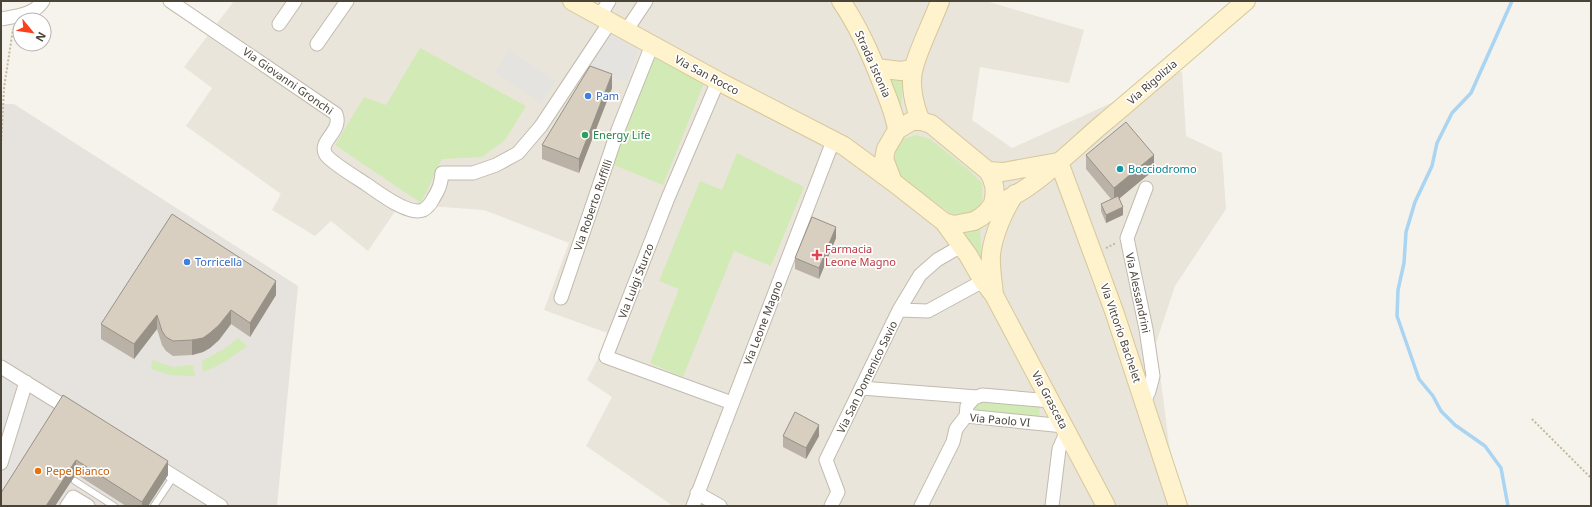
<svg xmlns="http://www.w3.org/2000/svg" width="1592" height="507" font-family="'Noto Sans',sans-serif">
<rect width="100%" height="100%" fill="#f6f3ec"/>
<path fill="#eae5da" d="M234 1H986L1084 30 1069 83 980 67 972 120 1012 148 1182 71 1186 136 1222 153 1226 209 1175 286 1156 343 1177 506H673L586 446 612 397 587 380 610 334 544 310 569 243 484 210 400 204 368 251 331 221 315 236 272 210 281 194 186 126 212 88 184 67Z"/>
<path fill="#e6e2dd" d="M1 104H14L298 286 277 506H1Z"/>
<path fill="#d2eab5" d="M420 48 526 106 505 140 482 157 442 159 421 203 335 145 364 97 386 105Z
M654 56 704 83 663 185 609 163Z
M883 75H904L901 108Z
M916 135 930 139 970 171 982 183C983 206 984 206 964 217L950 213 898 175 893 163 895 149 903 139Z
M737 153 804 187 771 266 734 251 683 377 650 363 679 289 659 281 700 181 722 190Z
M980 225 982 269 956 232Z
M238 338 247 346C233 357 219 366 203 372L202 361 224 349Z
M152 360 173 367 193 365 195 376 171 375 151 369Z
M977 397 1040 404 1039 421 975 413Z"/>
<path fill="#e5e3e0" d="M609 30 639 48 627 82 588 71Z
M508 50 556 80 542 103 494 73Z
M1 381 13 387 6 424 1 440Z"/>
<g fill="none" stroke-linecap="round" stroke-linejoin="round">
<path stroke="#a9d4f2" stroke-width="3.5" d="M1508 506 1501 468 1485 446 1455 425 1441 411 1433 396 1419 379 1397 316 1398 290 1404 263 1406 232 1415 202 1432 166 1437 143 1452 113 1471 93 1512 1"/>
<g stroke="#c2bbae" stroke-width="8">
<path id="lane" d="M75 481 114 506
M154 506 174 476"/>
</g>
<g stroke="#c2bbae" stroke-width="15">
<path id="street" d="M170 1 336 114C343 132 317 141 326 155 332 163 357 178 366 184 378 192 408 216 423 210 427 208 431 203 433 199 439 190 441 184 442 173H473L496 165 518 153 541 126 610 22
M600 16 609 1
M1 19C17 16 34 15 43 1
M279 24 295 1
M626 31 646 1
M317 44 347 1
M718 81 668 198 606 357 732 403
M561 298 618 130 652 45
M899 310 920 275 937 260 961 246
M1 367 72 411
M861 388 977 397
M1145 400 1149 391 1153 376 1146 329 1127 238 1146 188
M966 416 1064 426
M1 463 26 382
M153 463 221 506
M697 493 720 506
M67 506 73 497 88 506
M693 506 833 141
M831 506 838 492 826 460 899 310 928 311 983 281
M921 506 953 442 956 429 966 416 967 406 974 398 982 395 1051 401
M1052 506 1059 449 1067 431"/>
</g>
<g stroke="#d6c79b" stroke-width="20">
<path id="secondary" d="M572 1 718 81 844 146 893 182
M841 1C859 27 872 57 883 86 889 101 895 115 897 130
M876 68 901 71 914 68
M921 121C914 106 909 83 914 67 920 45 932 23 940 1
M1059 162 1114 311 1178 506
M988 171 1003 172 1058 162
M993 204C996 191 995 182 988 171L931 124 921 121H912L897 130 886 149 884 159 893 182 944 222 954 225 974 221 981 217 987 212 993 204C1025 198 1074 148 1100 126 1149 85 1197 43 1246 1
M944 222 968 255 983 281 994 295 1106 506
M994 295C993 282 990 267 991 254 993 236 1004 209 1015 194"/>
</g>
<path stroke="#c4b79f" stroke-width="2" stroke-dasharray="2 2" stroke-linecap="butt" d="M1 145 4 88 13 29
M1106 248 1116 243
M1532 419 1591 478"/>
<use href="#lane" stroke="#fff" stroke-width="6"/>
<use href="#street" stroke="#fff" stroke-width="13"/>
<use href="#secondary" stroke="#fff3cd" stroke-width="18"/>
</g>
<path fill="#bab2a6" d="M612 88 579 173 542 159V145Z
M1086 155 1154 170 1119 198 1123 215 1106 223 1101 211V204L1111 199 1086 169Z
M836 238 819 279 795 269V258Z
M276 295 250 337 231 324 219 340 210 348 203 352 192 355 173 356 166 351 162 345 157 329 134 359 101 339V324Z
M63 395 168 475 148 506H126L76 474 55 506H1Z
M783 436H819L806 459 783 447Z"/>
<path fill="#979187" d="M612 74V88L579 173V159Z
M1154 155V170L1114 203V188Z
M1123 207V215L1106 223V215Z
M836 227V238L819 279V268Z
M276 281V295L250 337V323Z
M231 310V324L219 340 210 348 203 352 192 355V340Z
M157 315V329L134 359V344Z
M819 425V436L806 459V448Z
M76 460V474L55 506H46Z
M168 461V475L148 506H142V502Z"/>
<path fill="#d8cfc1" stroke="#979187" d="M590 66 612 74 579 159 542 145Z
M1126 122 1154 155 1114 188 1086 155Z
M1118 196 1123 207 1106 215 1101 204Z
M172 214 276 281 250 323 231 310 219 325 210 333 203 338 192 340 173 341 166 337 162 331 157 315 134 344 101 324Z
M812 217 836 227 819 268 795 258Z
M63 395 168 461 142 502 76 460 46 506H1V493Z
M795 412 819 425 806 448 783 436Z"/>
<g fill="#3f7fe0" stroke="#fff" stroke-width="1.5">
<circle cx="588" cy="96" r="4"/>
<circle cx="187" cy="262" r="4"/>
</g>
<circle fill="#2e9e5b" stroke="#fff" stroke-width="1.5" cx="585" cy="135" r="4"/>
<circle fill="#0f9aa8" stroke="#fff" stroke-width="1.5" cx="1120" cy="169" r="4"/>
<path fill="#e0444e" stroke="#fff" stroke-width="1.5" d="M815 249h4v4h4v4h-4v4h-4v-4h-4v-4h4z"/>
<circle fill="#e8710a" stroke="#fff" stroke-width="1.5" cx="38" cy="471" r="4"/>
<g text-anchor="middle" stroke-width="3.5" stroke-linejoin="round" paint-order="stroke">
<g font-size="11" fill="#4b4439" stroke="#fff">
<text transform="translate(873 64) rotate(66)" y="4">Strada Istonia</text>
<text transform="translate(707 75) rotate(28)" y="4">Via San Rocco</text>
<text transform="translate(288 81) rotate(35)" y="4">Via Giovanni Gronchi</text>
<text transform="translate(1152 82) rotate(-41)" y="4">Via Rigolizia</text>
<text transform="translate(593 205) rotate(-71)" y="4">Via Roberto Ruffilli</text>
<text transform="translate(636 281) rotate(-69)" y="4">Via Luigi Sturzo</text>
<text transform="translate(1138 293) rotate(78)" y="4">Via Alessandrini</text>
<text transform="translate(763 323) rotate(-69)" y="4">Via Leone Magno</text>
<text transform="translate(1121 333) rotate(71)" y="4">Via Vittorio Bachelet</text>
<text transform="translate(867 377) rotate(-64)" y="4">Via San Domenico Savio</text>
<text transform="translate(1050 400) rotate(62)" y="4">Via Grasceta</text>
<text transform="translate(1000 420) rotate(5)" y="4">Via Paolo VI</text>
</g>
<g font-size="11" fill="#366cbe" stroke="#fff" text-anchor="start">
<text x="596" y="100">Pam</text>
<text x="195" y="266">Torricella</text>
</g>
<g font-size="11" fill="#27864d" stroke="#fff" text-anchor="start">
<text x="593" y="139">Energy Life</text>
</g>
<g font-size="11" fill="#0d838f" stroke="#fff" text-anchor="start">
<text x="1128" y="173">Bocciodromo</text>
</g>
<g font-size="11" fill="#be3a42" stroke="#fff" text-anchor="start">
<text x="825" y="253">Farmacia<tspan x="825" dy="13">Leone Magno</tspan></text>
</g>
<g font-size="11" fill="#c56008" stroke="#fff" text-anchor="start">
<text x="46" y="475">Pepe Bianco</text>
</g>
</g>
<rect width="1592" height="507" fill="none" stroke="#4b4439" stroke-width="4"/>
<g transform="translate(32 32) rotate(119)"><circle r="19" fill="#ffffff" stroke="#b7b4b0"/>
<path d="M0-3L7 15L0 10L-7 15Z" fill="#fc3f1d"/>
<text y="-6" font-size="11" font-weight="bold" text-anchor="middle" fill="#4b4439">N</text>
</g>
</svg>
